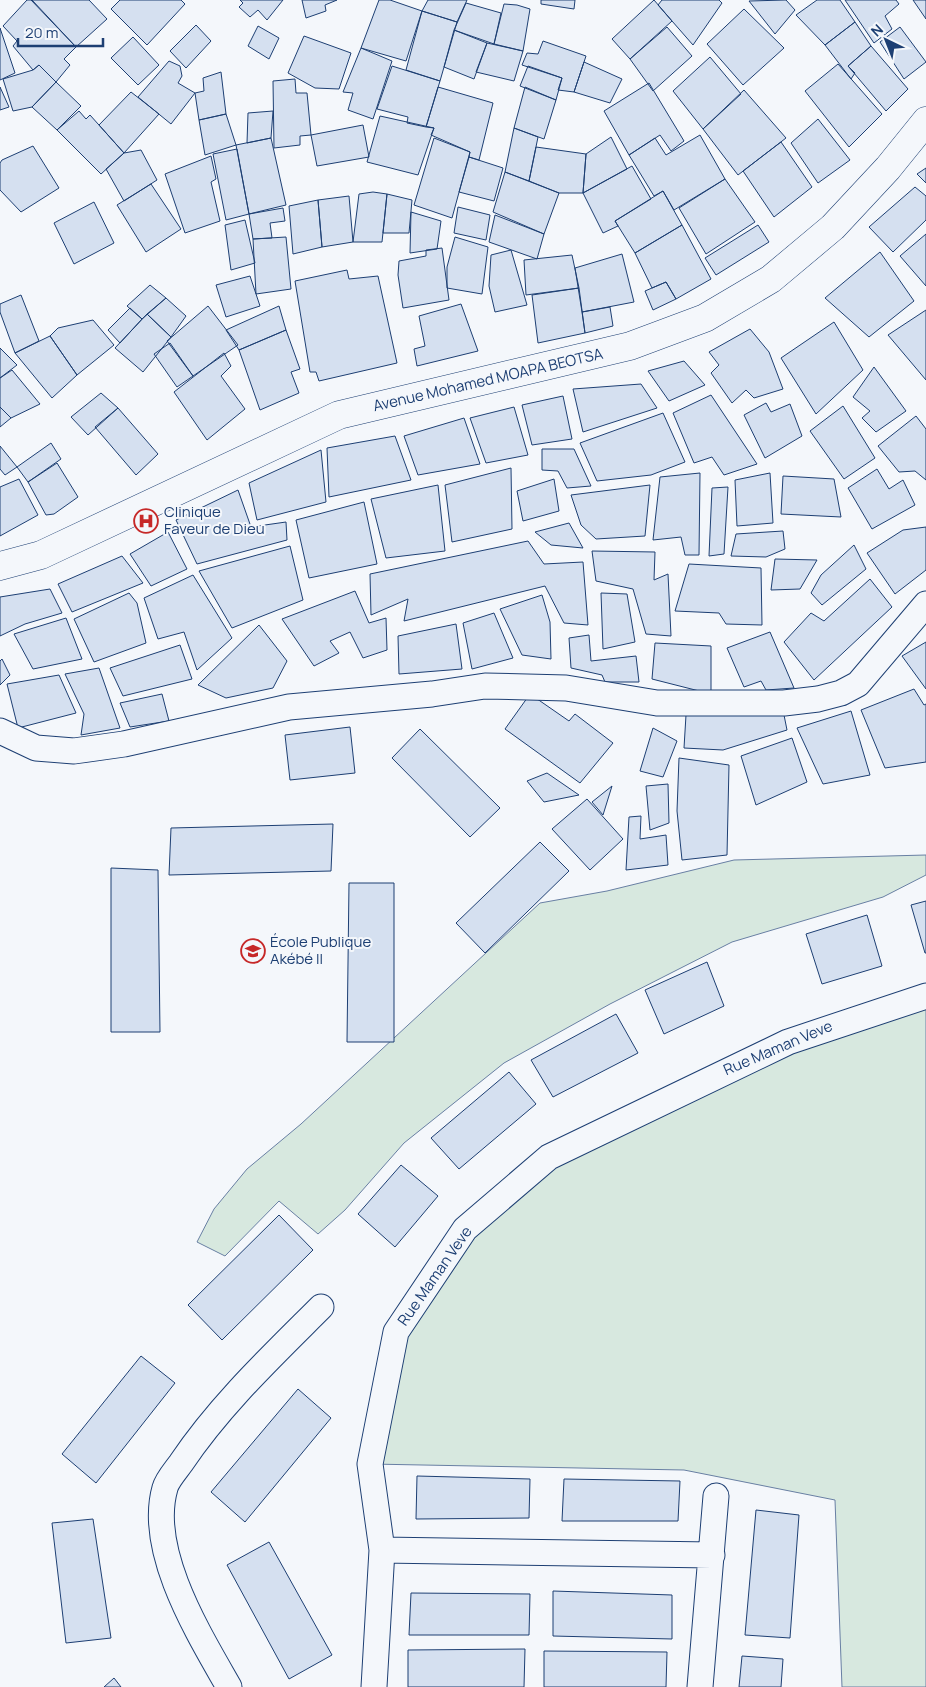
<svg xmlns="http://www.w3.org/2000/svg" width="926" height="1687" font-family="Manrope,sans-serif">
<rect width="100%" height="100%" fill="#f4f7fb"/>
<path fill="#d7e8df" stroke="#687fa3" d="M926 855V875L883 897 732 942 610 1004 504 1063 404 1143 345 1210 318 1234 279 1201 225 1256 197 1242 214 1209 247 1169 301 1124 540 903 607 891 734 860Z
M926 1009V1687H842L835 1500 684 1470 370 1464 396 1332 465 1229 549 1157 746 1060Z"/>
<path fill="#d5e0f0" stroke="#1d3f73" d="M27 0H32L76 47 64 59 70 65 56 82 39 65 33 70 13 46 17 41 3 26Z
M31 0H89L107 19 76 47Z
M120 0H181L185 4 147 45 111 9Z
M240 0H283L267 20 258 10 250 17 239 7 243 3Z
M302 0H337L325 5 326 11 306 18Z
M379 0H390L422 11 406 61 361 48Z
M428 0H467L457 22 422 11Z
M541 0H575L574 9 541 4Z
M654 0 672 21 630 59 612 39Z
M662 0H719L722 3 693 45 658 5Z
M786 0 795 10 775 34 749 1Z
M817 0H840L855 22 825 45 796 15Z
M845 0H896L899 4 885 16 892 29 874 43Z
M913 0H926V19Z
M466 3 501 13 494 44 454 30Z
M504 4 517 5 530 9 523 51 494 44Z
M744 9 784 48 743 85 707 44Z
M422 11 457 22 440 81 406 70Z
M855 22 871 46 848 66 855 73 851 79 825 45Z
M196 25 211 41 186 68 170 51Z
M258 26 279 38 269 59 248 46Z
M667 27 692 56 653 91 630 59Z
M900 27 926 62 904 79 880 42Z
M0 28 15 73 0 80Z
M454 30 487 43 474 79 444 67Z
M304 36 351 53 339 89 315 88 288 73Z
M133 37 159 65 138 85 111 58Z
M543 41 586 56 574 92 558 90 562 78 522 65 527 53 538 54Z
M487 43 523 51 514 81 476 72Z
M871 46 908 89 886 111 848 66Z
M361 48 392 61 373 119 348 110 353 93 343 92Z
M710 57 741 94 703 129 673 91Z
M169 61 180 66 182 76 178 83 195 93 171 124 138 97Z
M584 62 622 79 610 103 574 92Z
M838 64 882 114 849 147 805 91Z
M39 65 56 82 32 107 13 111 3 79 33 70Z
M392 66 440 81 426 127 407 123 408 117 377 109Z
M528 66 562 78 556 100 520 86Z
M221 72 226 114 199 120 195 93 204 91 203 78Z
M295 79 296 93H307L311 135 300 136V145L274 148 273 81Z
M56 82 81 106 57 130 32 107Z
M649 83 684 141 671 151 660 135 629 155 604 111Z
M0 87 9 107 0 110Z
M438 87 493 103 479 160 469 157 470 152 431 135 434 128 426 127Z
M525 87 556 100 544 139 514 128Z
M744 90 786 138 738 175 703 129Z
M131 92 159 114 124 153 99 125Z
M79 111 86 119 90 115 124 153 101 174 57 130Z
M273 111 271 138 247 143 248 113Z
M226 114 236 145 205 155 199 120Z
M380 116 434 128 418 175 367 162Z
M818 119 850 160 818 183 791 143Z
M363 125 369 157 317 166 311 135Z
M514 128 538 137 529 181 505 172Z
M700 135 725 179 674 210 663 191 654 196 629 155 655 138 666 155Z
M611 137 627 169 583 193 586 154Z
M271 138 286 205 249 214 236 145Z
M434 138 470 152 452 218 414 205Z
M781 142 812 187 774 217 743 171Z
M33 146 59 188 21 212 0 190V163L2 160Z
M536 147 586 154 583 193H559L529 181Z
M237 149 249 214 226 220 213 154Z
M141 150 157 180 124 201 106 169 124 153Z
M211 156 216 179 211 182 220 221 185 233 165 174Z
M469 157 503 168 494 201 459 192Z
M632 166 651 199 615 221 618 226 603 233 583 193Z
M926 168V183L917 174Z
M505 172 559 193 544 234 493 212Z
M725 179 755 222 706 254 679 208Z
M151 184 181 229 146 252 117 205Z
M915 187 926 196V220L893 252 869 227Z
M663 191 682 225 635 253 615 221Z
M373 192 387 194 382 242H353L359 194Z
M387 194 412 200 409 233H383Z
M349 196 353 242 322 247 318 200Z
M318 200 322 247 293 254 289 206Z
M94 202 114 243 74 264 54 223Z
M458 207 490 215 486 240 454 233Z
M283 208 285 221 270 223 272 238 253 239 249 214Z
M411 212 441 221 437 249 410 253Z
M495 215 544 234 537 259 489 242Z
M245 220 255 263 231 270 225 225Z
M682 225 711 279 676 299 666 282 652 288 635 253Z
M758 225 769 242 716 275 705 258Z
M926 234V286L900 256Z
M286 237 291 289 256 294 253 239Z
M455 237 488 247 482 294 447 288V267Z
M442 248 449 300 403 308 398 275 399 261 426 256V250Z
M511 250 527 305 495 312 489 286 491 255Z
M880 252 914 301 869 337 825 298Z
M622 254 634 302 582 312 575 268Z
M572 255 579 288 526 295 524 260Z
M347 270 349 279 378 276 397 363 319 381 316 372H310L295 281Z
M250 276 260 306 226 317 216 285Z
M666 282 676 299 653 310 645 291Z
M150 285 166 298 142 319 127 306Z
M579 288 585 333 538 343 532 295Z
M21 295 39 341 15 353 0 312V304Z
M166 298 186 316 171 337 147 314Z
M461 304 478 351 417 366 414 349 425 346 419 316Z
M208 306 238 345 193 376 167 341Z
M279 306 286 330 239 350 226 330Z
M610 307 613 326 585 333 582 312Z
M130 308 142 319 120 343 108 330Z
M926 310V380L888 335Z
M147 314 171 337 143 372 115 348Z
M93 320 114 345 77 375 50 336 58 328Z
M834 322 863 370 816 414 781 358Z
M750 329 769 352 783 389 754 398 746 390 732 403 711 373 719 365 709 352Z
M286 330 300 369 291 372 299 393 260 410 239 350Z
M50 336 77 375 52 398 15 353Z
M170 343 193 376 177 387 154 354Z
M0 348 17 365 0 378Z
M224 353 231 366 221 376 245 409 207 440 174 392Z
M684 361 705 385 669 401 648 371Z
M874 367 906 411 876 432 862 418 870 411 853 397Z
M12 370 40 404 11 418 0 407V378Z
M641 384 657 408 583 432 573 389Z
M101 393 118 408 88 435 71 417Z
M711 395 757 464 724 475 712 457 694 463 673 413Z
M563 396 572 439 532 445 522 405Z
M766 403 771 412 790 404 802 436 765 458 744 415Z
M843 406 875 458 844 479 810 431Z
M0 407 11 418 0 427Z
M514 407 528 455 486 463 470 418Z
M118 408 158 454 136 475 95 427Z
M663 413 685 462 651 475 597 481 580 443Z
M916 416 926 429V480L915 471 899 472 878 446Z
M464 418 480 464 418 475 404 436Z
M395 436 411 480 329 497 327 448Z
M51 443 61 459 28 482 17 467Z
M0 446 17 467 5 475 0 469Z
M542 449H574L591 486 567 488 558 471 542 470Z
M321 450 326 502 257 520 249 483Z
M57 463 78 497 54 514 46 515 28 482Z
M511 468 512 529 452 542 445 485Z
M877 469 889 489 903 480 915 505 872 529 848 488Z
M700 473 699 555H685L681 537 653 540 660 477Z
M770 473 773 523 737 526 735 480Z
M783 476 834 479 841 517 781 514Z
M19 479 38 515 0 536V487Z
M554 479 559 511 523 521 517 491Z
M438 485 445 551 386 558 371 499Z
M650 485 645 536 596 539 581 525 571 495Z
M728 487 724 554 709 556 712 488Z
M238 490 251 527 286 522 287 540 197 564 176 520Z
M364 502 377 564 309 578 296 520Z
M569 523 583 548 551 545 535 532Z
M926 527V570L895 594 867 553 903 530Z
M783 531 785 549 766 557 731 556 736 534Z
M168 532 187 569 151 586 130 554Z
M528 541 544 564 583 562 588 625 564 623 545 586 404 621 408 599 371 615 370 574Z
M854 545 866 569 822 605 811 593 821 575Z
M290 546 303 600 232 628 199 571Z
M592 551 655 552 654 580 668 574 671 636 646 634 633 589 596 581Z
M122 556 143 583 72 612 58 584Z
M775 559 817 560 800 589 771 590Z
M689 564 761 568 762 625 726 624 719 613 675 611Z
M193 575 232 638 197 670 184 632 158 639 144 598Z
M870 579 892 607 814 680 784 642 811 613 824 621Z
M50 589 62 613 25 624 0 636V597Z
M355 591 369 623 386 618 387 650 363 658 350 632 330 641 339 653 314 666 282 619Z
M129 593 137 603 146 643 94 662 74 619Z
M601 593 627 594 635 642 603 649Z
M542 595 550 622 551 659 522 655 500 609Z
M494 613 513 658 472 669 463 623Z
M66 618 82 659 33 669 14 634Z
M456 624 462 669 399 674 398 636Z
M259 625 287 661 273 688 226 698 198 685Z
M770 632 794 688 766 690 761 681 744 687 727 648Z
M589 635 591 661 636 656 639 682H605L602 675 571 668 569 638Z
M926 642V689L902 656Z
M655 643 711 646V694L652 679Z
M180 645 192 679 123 696 110 668Z
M2 659 10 675 0 685V661Z
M99 668 120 728 81 735 84 714 65 674Z
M59 675 76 713 18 728 7 684Z
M914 689 924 705 926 704V762L885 768 861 710Z
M162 694 169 721 130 727 120 703Z
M530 694 569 721 575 714 613 743 580 783 505 729Z
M851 711 870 775 823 784 797 728Z
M686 715H784L787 730 723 750 684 748Z
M350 727 355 773 290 780 285 735Z
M653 728 677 741 663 777 640 771Z
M420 729 500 808 470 837 392 758Z
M792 738 807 782 756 805 741 756Z
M679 758 729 765 727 855 682 860 677 811Z
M547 773 579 795 544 802 527 781Z
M668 784 669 823 650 830 646 786Z
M612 786 603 815 592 802Z
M587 799 623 839 590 870 552 829Z
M641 816 640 839 666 835 668 865 626 870 629 817Z
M333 824 331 871 169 875 171 828Z
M540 842 569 871 485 953 456 923Z
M111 868 158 870 160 1032H111Z
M349 883H394V1042H347Z
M926 901V953H925L911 905Z
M867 915 882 966 822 984 806 934Z
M707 962 724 1006 664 1034 645 990Z
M616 1014 638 1053 553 1097 531 1060Z
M509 1072 536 1104 459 1169 431 1138Z
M401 1165 438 1196 395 1247 358 1214Z
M279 1215 313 1250 222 1340 188 1305Z
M141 1356 175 1383 96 1483 62 1454Z
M298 1389 331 1418 245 1522 211 1492Z
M417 1476 530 1479 529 1518 416 1519Z
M564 1479 680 1481 678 1521H562Z
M756 1510 799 1515 790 1638 745 1635Z
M93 1519 111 1638 66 1643 52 1523Z
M269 1542 332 1655 289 1679 227 1565Z
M553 1591 672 1595V1639L553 1636Z
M411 1593 530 1594 529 1635H409Z
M525 1649 524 1687H408V1650Z
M544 1651 667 1652 666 1687H544Z
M742 1656 783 1659 781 1687H739Z
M114 1678 121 1687H104Z"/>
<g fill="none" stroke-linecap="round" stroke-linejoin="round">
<g stroke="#1d3f73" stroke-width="27">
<path id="minor" d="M0 731 36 748 74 751 124 744 289 707 432 694 485 686 566 688 657 703H784L818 699 841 693 858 684 926 604
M382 1550 712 1555
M229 1687C199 1634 147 1551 165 1488 167 1480 176 1470 181 1463 220 1405 272 1356 321 1307
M374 1687 382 1550 370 1464 396 1332 465 1229 549 1157 788 1042 926 996
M700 1687 716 1496"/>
</g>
<g stroke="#1d3f73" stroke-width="29">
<path id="secondary" d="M0 566 41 555 339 415 630 346 705 318 771 279 833 227 888 168 926 121"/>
</g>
<use href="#minor" stroke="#f4f7fb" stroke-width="25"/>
<use href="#secondary" stroke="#f4f7fb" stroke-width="28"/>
</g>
<defs>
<g id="hospital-ring" transform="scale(1.25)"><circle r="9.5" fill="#f4f7fb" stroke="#c62828" stroke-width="1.5"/><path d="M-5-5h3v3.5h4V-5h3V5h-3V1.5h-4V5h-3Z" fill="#c62828"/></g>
<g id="school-ring" transform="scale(1.25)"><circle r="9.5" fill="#f4f7fb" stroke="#c62828" stroke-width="1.5"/><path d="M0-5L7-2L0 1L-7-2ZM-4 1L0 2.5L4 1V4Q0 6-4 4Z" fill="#c62828"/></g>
</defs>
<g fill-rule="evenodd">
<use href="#hospital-ring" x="146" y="521"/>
<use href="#school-ring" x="253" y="951"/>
</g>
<g text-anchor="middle" stroke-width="4" stroke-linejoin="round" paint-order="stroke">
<g font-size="15" fill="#1d3f73" stroke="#f4f7fb">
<text transform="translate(488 380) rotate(-13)" y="5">Avenue Mohamed MOAPA BEOTSA</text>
<text transform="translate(778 1048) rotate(-23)" y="5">Rue Maman Veve</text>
<text transform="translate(435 1276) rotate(-55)" y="5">Rue Maman Veve</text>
</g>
<g font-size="15" fill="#1d3f73" stroke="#f4f7fb" text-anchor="start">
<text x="164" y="517">Clinique<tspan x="164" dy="17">Faveur de Dieu</tspan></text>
<text x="270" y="947">École Publique<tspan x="270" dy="17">Akébé II</tspan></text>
</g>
</g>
<g transform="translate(886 40) rotate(317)" stroke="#f4f7fb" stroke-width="4" paint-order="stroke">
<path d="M0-4L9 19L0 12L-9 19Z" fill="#1d3f73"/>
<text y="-8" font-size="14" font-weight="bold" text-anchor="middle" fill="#1d3f73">N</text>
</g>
<path d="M18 38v8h85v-8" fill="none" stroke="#1d3f73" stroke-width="2.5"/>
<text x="25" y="38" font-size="15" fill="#1d3f73" stroke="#f4f7fb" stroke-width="4" paint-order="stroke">20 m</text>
</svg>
